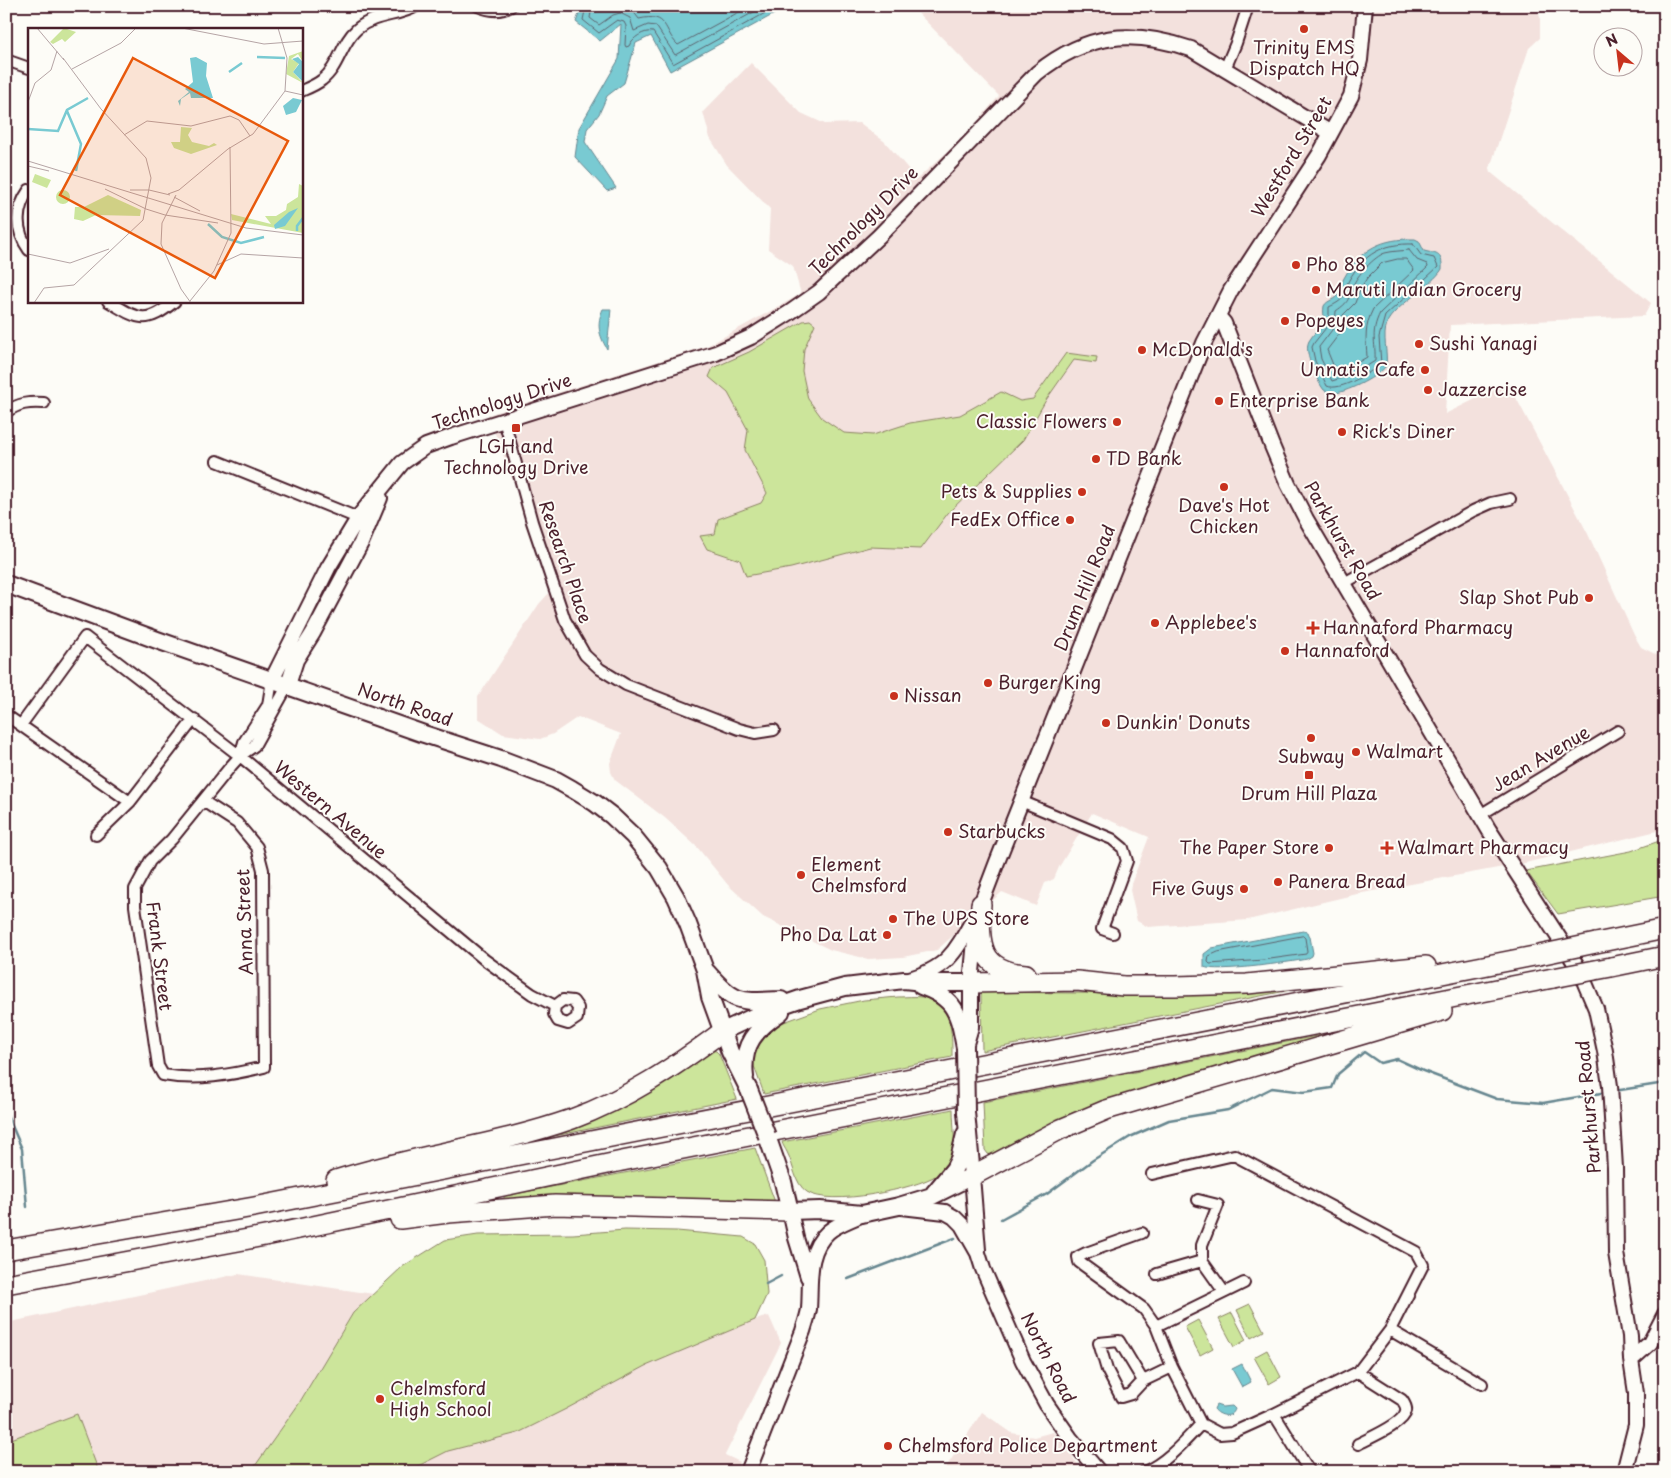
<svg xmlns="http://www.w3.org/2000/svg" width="1671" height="1478" font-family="'Playpen Sans',sans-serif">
<rect width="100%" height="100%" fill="#fdfcf7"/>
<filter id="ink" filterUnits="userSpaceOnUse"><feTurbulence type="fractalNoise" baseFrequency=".02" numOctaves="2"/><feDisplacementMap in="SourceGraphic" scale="10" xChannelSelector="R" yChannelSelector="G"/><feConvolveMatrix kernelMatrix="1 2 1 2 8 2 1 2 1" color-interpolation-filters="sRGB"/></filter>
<g filter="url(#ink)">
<path fill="#f3e1dd" d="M911 6H1535L1540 17V38L1529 48 1489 171 1651 303 1644 316 1450 325 1445 414 1504 385 1512 390 1588 534 1634 635 1641 647 1665 659V829L1525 863 1357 894 1248 920 1148 927 1137 921 1130 890 1131 884 1149 837 1092 813 1059 867 1054 879 1045 883 1036 906 1002 892 937 950 903 957 868 959 831 950 763 917 728 885 697 847 665 818 615 780 611 772 610 763 621 734 578 717 553 734 540 739 503 734 478 718V697L539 604 550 592 520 498 488 415 707 346 801 294 793 266 768 249 770 209 727 165 710 138 703 112 751 63 801 113 825 124 860 123 885 142 917 179 965 136 999 96Z
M238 1274 685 1340 769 1316 781 1343 725 1455 740 1462 736 1472H6V1323Z
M982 1412 1012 1433 1034 1437 1053 1432 1084 1472H943Z"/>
<path fill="#cce59b" stroke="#8b8263" d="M810 320 815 324 804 349 802 371 808 399 822 418 844 433 873 435 910 423 960 415 1001 392 1020 401 1033 399 1066 353 1097 357 1096 363 1074 360 1046 400 1023 440 948 513 921 549 870 547 791 568 746 576 740 560 707 549 700 536 715 534 718 519 761 503 767 493 745 450 748 430 728 393 709 377 713 368 749 352 803 321Z
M1665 839V896L1558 914 1526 871 1631 851Z
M1291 986V990L982 1051 981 992 1167 994Z
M898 997C906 997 915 996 922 997 953 1004 952 1032 952 1057L764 1094 754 1066 753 1056 754 1049 770 1027 820 1009 864 1000Z
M1342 1031 992 1155 988 1154 985 1150 983 1102Z
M711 1050 716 1051 719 1054 737 1099 441 1159 553 1131Z
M953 1109C953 1125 957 1147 950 1161 947 1167 942 1172 937 1175 915 1189 830 1207 807 1192 794 1183 794 1165 787 1152 785 1148 783 1146 782 1142Z
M755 1148 775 1202 504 1201V1196Z
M625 1230 677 1231 743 1237 755 1244 764 1260 767 1294 755 1320 646 1366 566 1409 518 1433 448 1451 406 1472H243L255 1466 298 1405 353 1313 402 1267 445 1240 478 1235 573 1234Z
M1250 1304 1264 1331 1251 1338 1237 1310Z
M1232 1313 1246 1340 1234 1347 1219 1319Z
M1198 1320 1213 1348 1200 1355 1185 1327Z
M1267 1350 1281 1377 1269 1384 1254 1357Z
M77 1414 99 1472H6V1441Z"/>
<path fill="#79cad2" stroke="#66868f" d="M582 6H789L670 71 651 36 636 43 624 83 607 96 599 114 587 129 585 142 616 188 607 191 575 157 579 128 619 59 621 24 600 41 576 22Z
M1415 239 1419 241 1424 251C1435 254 1443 252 1442 269 1433 285 1392 308 1387 323 1382 338 1388 351 1386 366 1379 376 1349 391 1336 393 1332 394 1328 392 1324 390 1317 381 1303 352 1309 341 1313 334 1320 328 1324 322 1324 317 1323 310 1324 306 1327 300 1336 300 1339 293 1342 289 1341 283 1344 278 1360 249 1382 238 1415 239Z
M603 309H611L607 349C599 335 596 324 603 309Z
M1303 931 1308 932 1310 937 1313 953 1312 956 1307 959C1291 962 1216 973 1204 967V954L1212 948Z
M1242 1364 1251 1382 1242 1387 1232 1369Z
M1216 1405 1222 1407 1232 1406 1235 1409C1232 1419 1219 1416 1214 1409Z"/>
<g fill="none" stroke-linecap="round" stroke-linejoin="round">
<path stroke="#5d636e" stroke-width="1" d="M586 6 583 20 599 33 617 20 624 22 626 26 625 45 626 47 629 46C632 38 644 30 653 32L673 64 778 6
M592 6 590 18 599 25 613 15 620 13 630 18 634 31 648 25 656 26 675 55 765 6
M623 6 633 11 639 19C669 12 663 31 678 45L750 6
M1413 244 1421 255 1434 258 1438 267 1385 316 1379 337 1381 364C1371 372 1340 392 1327 386L1315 361 1312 347 1314 343 1329 324V307C1335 304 1342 301 1344 295 1346 290 1346 285 1349 280 1364 254 1383 243 1413 244Z
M1409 250 1417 260 1427 264 1428 267 1380 313C1370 333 1376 342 1375 361L1354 374 1332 381 1321 359 1319 347 1335 326 1336 311C1350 301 1347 301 1353 286 1356 276 1375 256 1385 253 1393 251 1401 251 1409 250Z
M1398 259H1406L1414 270 1373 309C1364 327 1366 339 1367 357L1350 367 1336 372 1327 350 1340 333 1343 325V315L1355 303 1360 289 1367 278 1382 263Z
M1303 936 1305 938 1307 951 1306 954 1263 960 1210 964 1208 962 1209 956 1218 952Z"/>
<path stroke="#66868f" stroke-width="2.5" d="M1614 1091 1665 1083
M6 1112 22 1149 27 1207
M1001 1219 1047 1194 1093 1160 1130 1137 1169 1120 1228 1110 1272 1088 1304 1092 1332 1088 1338 1074 1364 1052 1380 1063 1397 1059 1423 1071 1497 1099 1543 1103 1607 1092
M848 1279 955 1238
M766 1284 781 1276"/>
<g stroke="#4a1f2b" stroke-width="14">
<path id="street" d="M478 6C489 11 500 12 511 6
M6 60 29 68
M1225 69 1236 43 1248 6
M301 91C308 88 316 85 322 80 339 67 341 43 357 29 376 13 399 17 416 6
M29 190C15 210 15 230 29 250
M108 301C138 319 145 326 175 301
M6 412C19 403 29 402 44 403
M504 420 532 522 565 620 585 655 600 669 626 685 739 729 755 733 774 730
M217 461 358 518
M1344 583 1473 511 1491 503 1510 499
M6 715 130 802
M21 725 85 637 240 756 485 960 532 994 555 1006 554 1014 558 1021 568 1024 577 1018 578 1008 573 1001 563 1000 555 1006
M240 756 244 742 268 705 272 680
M203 801 237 823 257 847 263 870 264 1067C231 1075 197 1081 163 1075L158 1066 135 906V889L150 861 172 839 231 766 240 756 254 746 288 685
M1021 801 1112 839 1123 848 1127 861 1102 929 1113 933
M1480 815 1618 731
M96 835 130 802 194 719
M1152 1174 1234 1155 1416 1252 1423 1265 1390 1330
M1198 1200 1218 1205 1202 1245V1261L1224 1292
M1142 1233 1086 1253 1078 1257 1079 1262 1144 1309 1156 1326
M1157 1274 1202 1261
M1172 1367 1156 1326 1244 1283
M1358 1372 1390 1330 1482 1384
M1143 1381 1131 1394 1121 1397 1107 1370 1099 1343 1119 1341 1143 1381 1172 1367 1201 1424
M1144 1472C1166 1463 1185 1441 1201 1424L1220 1434 1232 1433 1274 1414
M1310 1472 1274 1414 1358 1372 1402 1400C1404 1403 1407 1407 1406 1411 1404 1424 1369 1438 1358 1444"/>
</g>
<g stroke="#4a1f2b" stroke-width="18">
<path id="secondary" d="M1218 316 1224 323 1272 446 1288 484 1306 519 1489 830 1579 969 1596 1009 1605 1051 1610 1086 1615 1168 1616 1253 1630 1336 1631 1360 1636 1393V1425L1624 1472
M272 680 328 568 360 515 402 463 426 446 451 437 716 353 751 337 789 313 819 292 879 236 1037 73C1087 33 1131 29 1191 49L1331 133
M288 685 296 660 313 633 361 543 380 498
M906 980C947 969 955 953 974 918
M965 1047 971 1027V983L976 930 981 904 997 862 1204 343 1231 290 1319 155 1351 96 1360 60 1365 6
M972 1176 978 1250
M902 1207 945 1212 954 1217 962 1225 978 1253 983 1269 1023 1361 1047 1405 1070 1438 1099 1472
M790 1211 796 1238 808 1277
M1631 1360 1650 1343 1665 1314
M748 1472 803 1331C805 1324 808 1316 809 1309 811 1282 806 1252 828 1232 837 1224 851 1220 862 1214"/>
</g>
<g stroke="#4a1f2b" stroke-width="20">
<path id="primary" d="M6 584 157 640 424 734 501 759 556 780 572 789 595 803 612 816 633 836 659 868 676 897 688 924 705 970 710 997 730 1052 749 1090
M707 972C735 1004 739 1002 781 1000
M921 986C956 998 959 1014 965 1048
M723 1031 768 1010 800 999 845 987 904 980 932 983H971
M745 1077C741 1044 756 1029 781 1012
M767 1136 783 1182 790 1211 820 1210 862 1214 899 1206 932 1196 972 1176 966 1112
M934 1193 954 1169 959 1159 965 1134"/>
</g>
<g stroke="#4a1f2b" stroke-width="22">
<path id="highway" d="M981 904C979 943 979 971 1026 974
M1596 943 1665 929
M1611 967 1665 956
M971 983 1077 981 1124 986H1175L1247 984 1426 966
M972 1176 1061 1129 1106 1110 1442 1011
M336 1180C413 1155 495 1146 572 1119 627 1099 676 1066 723 1031
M400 1219 448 1213 555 1205 790 1211
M6 1250 254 1207 1539 955
M6 1284 270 1235 622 1161 1553 978"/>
</g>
<use href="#street" stroke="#fdfcf7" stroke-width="10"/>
<use href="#secondary" stroke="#fdfcf7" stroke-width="14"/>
<use href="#primary" stroke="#fdfcf7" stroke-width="16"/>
<use href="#highway" stroke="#fdfcf7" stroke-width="19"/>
<g stroke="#4a1f2b" stroke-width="20" stroke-linecap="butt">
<path id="primary-bridge" d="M965 1048 966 1112
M749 1090 767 1136"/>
</g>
<g stroke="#4a1f2b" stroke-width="22" stroke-linecap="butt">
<path id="highway-bridge" d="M1539 955 1596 943
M1553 978 1611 967"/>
</g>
<use href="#primary-bridge" stroke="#fdfcf7" stroke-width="16"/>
<use href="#highway-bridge" stroke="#fdfcf7" stroke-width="19"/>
</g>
</g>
<g fill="#c8321e" stroke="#fdfcf7" stroke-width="2">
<circle cx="1304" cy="29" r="5"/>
<circle cx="1296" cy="265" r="5"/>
<circle cx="1316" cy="290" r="5"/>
<circle cx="1285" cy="321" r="5"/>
<circle cx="1419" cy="344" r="5"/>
<circle cx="1142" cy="350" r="5"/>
<circle cx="1425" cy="370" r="5"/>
<circle cx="1428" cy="390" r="5"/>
<circle cx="1219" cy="401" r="5"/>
<circle cx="1117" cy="422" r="5"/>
<rect x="511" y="423" width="10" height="10" rx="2.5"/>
<circle cx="1342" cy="432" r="5"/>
<circle cx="1096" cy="459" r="5"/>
<circle cx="1224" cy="487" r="5"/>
<circle cx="1082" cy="492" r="5"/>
<circle cx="1070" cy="520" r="5"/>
<circle cx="1589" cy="598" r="5"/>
<circle cx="1155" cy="623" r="5"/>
<path d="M1310.5 620.5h5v5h5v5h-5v5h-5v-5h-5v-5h5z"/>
<circle cx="1285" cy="651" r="5"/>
<circle cx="988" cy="683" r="5"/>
<circle cx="894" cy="696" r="5"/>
<circle cx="1106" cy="723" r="5"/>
<circle cx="1311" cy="738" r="5"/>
<circle cx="1356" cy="752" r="5"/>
<rect x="1304" y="770" width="10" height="10" rx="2.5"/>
<circle cx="948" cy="832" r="5"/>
<circle cx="1329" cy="848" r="5"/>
<path d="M1384.5 840.5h5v5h5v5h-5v5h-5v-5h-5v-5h5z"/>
<circle cx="801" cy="875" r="5"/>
<circle cx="1278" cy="882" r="5"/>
<circle cx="1244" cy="889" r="5"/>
<circle cx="893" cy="919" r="5"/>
<circle cx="887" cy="935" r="5"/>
<circle cx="380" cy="1399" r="5"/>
<circle cx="888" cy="1446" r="5"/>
</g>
<g text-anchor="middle" stroke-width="4" stroke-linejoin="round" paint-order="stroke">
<g font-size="18" fill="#4a1f2b" stroke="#fdfcf7" text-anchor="start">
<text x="1304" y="54" text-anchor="middle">Trinity EMS<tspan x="1304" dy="21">Dispatch HQ</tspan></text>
<text x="1306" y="271">Pho 88</text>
<text x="1326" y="296">Maruti Indian Grocery</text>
<text x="1295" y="327">Popeyes</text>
<text x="1429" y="350">Sushi Yanagi</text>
<text x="1152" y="356">McDonald's</text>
<text x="1415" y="376" text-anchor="end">Unnatis Cafe</text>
<text x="1438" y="396">Jazzercise</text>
<text x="1229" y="407">Enterprise Bank</text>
<text x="1107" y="428" text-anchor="end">Classic Flowers</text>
<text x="1352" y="438">Rick's Diner</text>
<text x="516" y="453" text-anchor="middle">LGH and<tspan x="516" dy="21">Technology Drive</tspan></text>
<text x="1106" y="465">TD Bank</text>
<text x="1072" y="498" text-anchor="end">Pets &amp; Supplies</text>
<text x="1224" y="512" text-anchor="middle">Dave's Hot<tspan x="1224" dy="21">Chicken</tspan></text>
<text x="1060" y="526" text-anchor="end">FedEx Office</text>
<text x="1579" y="604" text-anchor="end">Slap Shot Pub</text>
<text x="1165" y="629">Applebee's</text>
<text x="1323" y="634">Hannaford Pharmacy</text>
<text x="1295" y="657">Hannaford</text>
<text x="998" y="689">Burger King</text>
<text x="904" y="702">Nissan</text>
<text x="1116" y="729">Dunkin' Donuts</text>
<text x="1366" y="758">Walmart</text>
<text x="1311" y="763" text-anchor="middle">Subway</text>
<text x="1309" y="800" text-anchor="middle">Drum Hill Plaza</text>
<text x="958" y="838">Starbucks</text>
<text x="1319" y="854" text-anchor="end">The Paper Store</text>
<text x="1397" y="854">Walmart Pharmacy</text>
<text x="811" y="871">Element<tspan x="811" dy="21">Chelmsford</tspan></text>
<text x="1288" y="888">Panera Bread</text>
<text x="1234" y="895" text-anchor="end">Five Guys</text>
<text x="903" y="925">The UPS Store</text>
<text x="877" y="941" text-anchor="end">Pho Da Lat</text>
<text x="390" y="1395">Chelmsford<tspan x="390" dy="21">High School</tspan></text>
<text x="898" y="1452">Chelmsford Police Department</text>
</g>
<g font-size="18" fill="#4a1f2b" stroke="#fdfcf7">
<text transform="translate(1292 157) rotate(-59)" y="6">Westford Street</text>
<text transform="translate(864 221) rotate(-45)" y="6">Technology Drive</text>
<text transform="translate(502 402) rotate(-18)" y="6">Technology Drive</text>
<text transform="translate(1342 541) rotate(60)" y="6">Parkhurst Road</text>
<text transform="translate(565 562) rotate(71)" y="6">Research Place</text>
<text transform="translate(1085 588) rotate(-68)" y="6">Drum Hill Road</text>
<text transform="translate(405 705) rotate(19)" y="6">North Road</text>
<text transform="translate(1541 759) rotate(-31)" y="6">Jean Avenue</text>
<text transform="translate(330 810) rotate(40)" y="6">Western Avenue</text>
<text transform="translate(245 922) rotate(-92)" y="6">Anna Street</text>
<text transform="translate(159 956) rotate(83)" y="6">Frank Street</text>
<text transform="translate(1589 1107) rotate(-95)" y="6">Parkhurst Road</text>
<text transform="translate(1048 1358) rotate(63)" y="6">North Road</text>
</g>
</g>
<g transform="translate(28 28)">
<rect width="275" height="275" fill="#fdfcf7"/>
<path d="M36 0 48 4 37 14 34 11 25 16 22 14ZM275 23V34L270 26 263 31 271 35 265 44 275 55 258 46 261 28ZM153 99 164 100 160 107 164 114 181 118 186 115 189 117 163 126 146 120 143 114H152ZM7 146 23 152 19 160 4 154ZM271 156 275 158V205L204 192 203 186 243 196 237 188H248L258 182 259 176 270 169ZM28 169a7 7 0 1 1 14 0a7 7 0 1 1-14 0ZM80 167 113 182 112 188 68 187 55 193 46 191 47 179H56Z" fill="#cce59b"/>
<path d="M168 29 179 35 178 48 185 70H163L162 65 153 71 152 78 150 73 161 64 157 61 165 54 162 30ZM270 29 275 34V54L265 44 271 36 264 31ZM265 70 274 72 268 84 258 87 255 78ZM270 180 257 198 247 201 246 197 261 184Z" fill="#79cad2"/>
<path fill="none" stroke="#79cad2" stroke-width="2.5" d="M229 29 257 30M201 44 214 35M39 83 53 116 48 143M0 101 30 103 39 82 60 70M180 196 194 209 213 215 236 209M269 203V198L275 190"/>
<path fill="none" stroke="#b5a4a5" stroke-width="1" d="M9 0 36 32M154 0 236 16 275 13M250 0 259 30 257 63M44 41 93 15 108 0M257 63 275 67M0 74 7 55 23 42 29 23M96 107 119 93 163 98 202 88 211 92 222 108M0 133 218 200 275 207M0 138 21 143M77 161 118 181M102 162H121M121 162 142 167M140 166 151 162 200 121 225 106 257 63M148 167 134 195 133 216 153 261 163 275M146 169 172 183M118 181 137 187M137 187 190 195M0 226 42 235 81 221M189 237 213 226 275 230M162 273 186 243 203 205 202 119M6 275 16 260 46 257 115 192 123 150 118 130 73 81 35 30"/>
<path fill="#e8590c" fill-opacity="0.15" stroke="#e8590c" stroke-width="2.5" d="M105 30 260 113 187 250 32 167Z"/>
<rect width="275" height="275" fill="none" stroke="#4a1f2b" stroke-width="2.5"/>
</g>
<rect width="1671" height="1478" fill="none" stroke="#fdfcf7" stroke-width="25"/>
<rect x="12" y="12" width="1646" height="1453" fill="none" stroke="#4a1f2b" stroke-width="2" filter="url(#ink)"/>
<g transform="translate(1618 52) rotate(332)"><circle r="24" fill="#fdfcf7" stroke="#b5a4a5"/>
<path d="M0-4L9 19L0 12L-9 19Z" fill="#c8321e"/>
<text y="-8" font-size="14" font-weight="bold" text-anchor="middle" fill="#4a1f2b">N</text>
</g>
</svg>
